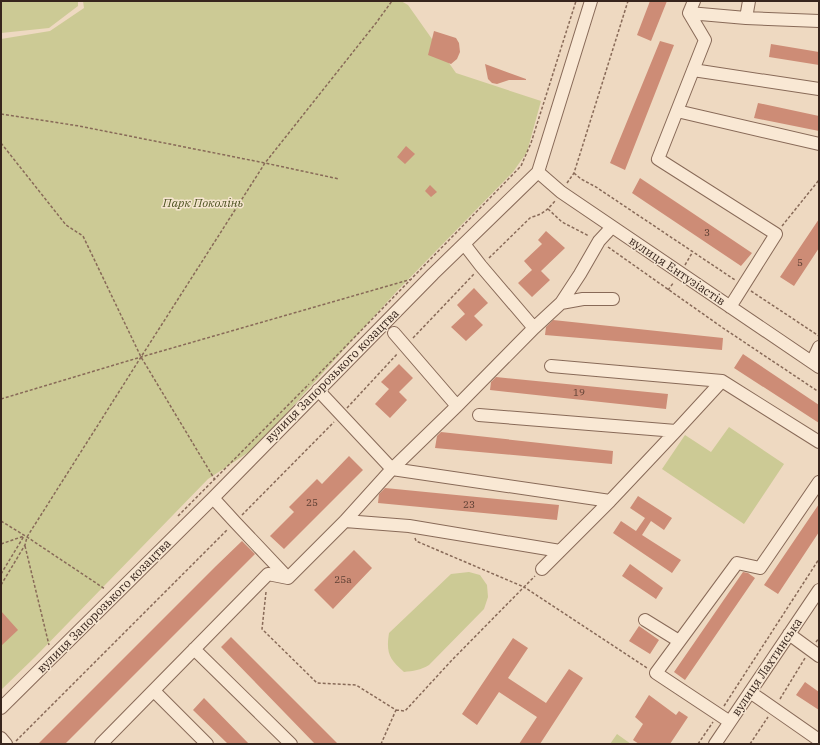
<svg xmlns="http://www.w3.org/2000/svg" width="820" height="745" font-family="'IBM Plex Serif',serif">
<rect width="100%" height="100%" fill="#eed9c1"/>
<path fill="#ccca95" d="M1 1H78V6L49 28 1 33Z
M83 1H401L408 5 456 73 541 101 527 152 513 172 397 291 255 448 208 479 36 656 1 690V39L50 31 84 8Z
M729 427 784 464 744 524 662 469 685 435 711 452Z
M469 572 480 575 487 585 488 597 484 609 429 665C421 670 413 671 404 672 389 659 386 653 389 633L451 574Z
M617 734 631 744H610Z"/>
<path fill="#cd8c76" d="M650 1H667L651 41 637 35Z
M434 31 456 38 459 43 460 52 457 59 451 64 428 55Z
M660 41 674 45 625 170 610 163Z
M771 44 819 52V65L769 57Z
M485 64 526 79V80H509L497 84 492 83 488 79Z
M758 103 819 116V131L754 118Z
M406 146 415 154 405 164 397 157Z
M640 178 691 212 752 253 741 266 632 193Z
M430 185 437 192 431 197 425 191Z
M819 219V248L794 286 780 277Z
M546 231 565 248 541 271 550 280 532 297 518 283 532 270 524 261 542 244 538 240Z
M474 288 488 303 474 316 483 325 466 341 451 327 465 314 457 305Z
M553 320 723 338 722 350 545 335 546 327Z
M743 354 819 405V423L734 368Z
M399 364 413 378 399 392 407 400 390 418 375 404 389 389 381 382Z
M496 377 668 394 666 409 490 390 491 382Z
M441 432 613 451 612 464 435 448 437 436Z
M349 456 363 470 284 549 270 536 294 512 289 507 317 479 322 484Z
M385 488 559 505 557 520 378 503 379 494Z
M638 496 672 518 664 530 651 521 642 535 681 560 672 573 613 533 621 521 636 531 645 518 630 508Z
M819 504V532L778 594 764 585Z
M242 541 255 554 65 744H38L216 566Z
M354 550 372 568 333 609 314 590Z
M630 564 663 588 656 599 622 576Z
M743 572 748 573 755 578 685 680 674 672Z
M1 611 18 630 1 646Z
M639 626 659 640 650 654 629 641Z
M231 637 338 744H315L221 647Z
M513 638 528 648 508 678 546 703 569 669 583 678 540 744H519L537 717 499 692 477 725 462 714Z
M805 682 819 692V710L796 695Z
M649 695 676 715 679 711 688 717 670 744H639L633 740 643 724 635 717Z
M204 698 249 744H228L193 710Z"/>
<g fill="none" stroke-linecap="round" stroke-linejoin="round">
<g stroke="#886a58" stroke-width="14">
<path id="minor" d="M694 1 689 13 705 40 658 159 776 234 730 307
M689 13 746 18 819 21
M746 18 749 1
M693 70 819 89
M677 111 819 144
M538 172 561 192 819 367
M464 244 481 266 534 328
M561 303 583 299H613
M394 333 457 406
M812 362 819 347
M551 366 722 381 819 442
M318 390 392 469 457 406 534 328 561 303 580 274 599 241 612 227
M479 415 676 431
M345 521 409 526 560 551
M542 569 610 501 676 431 722 381
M288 578 345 521 392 469 610 501
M645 620 679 641
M789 634 819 656
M194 649 291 744
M154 691 207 744
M750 692 819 740
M1 708 213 498 433 274 538 172 591 1
M730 722 656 673 737 563 760 568 819 482
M1 738 6 744
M101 744 268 574 288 578 235 522 213 498
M715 744 819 590"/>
</g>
<path stroke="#886a58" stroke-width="1.5" stroke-dasharray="3 2" stroke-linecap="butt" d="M1 114 79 126 265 163 339 179
M1 143 66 225 83 236 141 357 215 480
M574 173 581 179 596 187 735 280
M567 183 574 173 628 1
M548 209 562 222 589 236
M782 226 819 180
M608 247 723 328 819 392
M489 258 531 217C543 215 548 209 556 200
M685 265 692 253
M668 290 674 282
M751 291 819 336
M413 338 474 274
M312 381 521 166 531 143 576 1
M1 399 141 357 412 279
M347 408 398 353
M242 515 334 422
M178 516 309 384
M1 521 27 537 105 589
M415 538 416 541 524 587 535 576
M1 544 24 536
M25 546 49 645
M1 574 24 536
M1 585 25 545 27 537 141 357 265 163 376 23 392 1
M266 592 262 629 317 683 356 685 396 710 381 744
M816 642 819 638
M780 699 805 658
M724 706 819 559
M396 710 405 711 452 660 524 587 647 668
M16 741 228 529
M698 744 713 722
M750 744 768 717"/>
<use href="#minor" stroke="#f9e8d4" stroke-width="12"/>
</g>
<g text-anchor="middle" stroke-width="3" stroke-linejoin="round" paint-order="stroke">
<g font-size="10" fill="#5c3f33">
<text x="707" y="236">3</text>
<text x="800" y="266">5</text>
<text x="579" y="396">19</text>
<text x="312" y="506">25</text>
<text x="469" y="508">23</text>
<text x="343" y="583">25а</text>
</g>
<g font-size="12" font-style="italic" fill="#4f5423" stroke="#f6e5d0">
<text x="203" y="207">Парк Поколінь</text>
</g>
<g font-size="12" fill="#37251d" stroke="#f6e5d0">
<text transform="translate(677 271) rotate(34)" y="4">вулиця Ентузіастів</text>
<text transform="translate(332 376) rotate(-45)" y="4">вулиця Запорозького козацтва</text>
<text transform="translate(104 606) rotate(-45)" y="4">вулиця Запорозького козацтва</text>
<text transform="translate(767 667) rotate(-56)" y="4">вулиця Лахтинська</text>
</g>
</g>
<rect width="820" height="745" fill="none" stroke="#37251d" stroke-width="4"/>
</svg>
